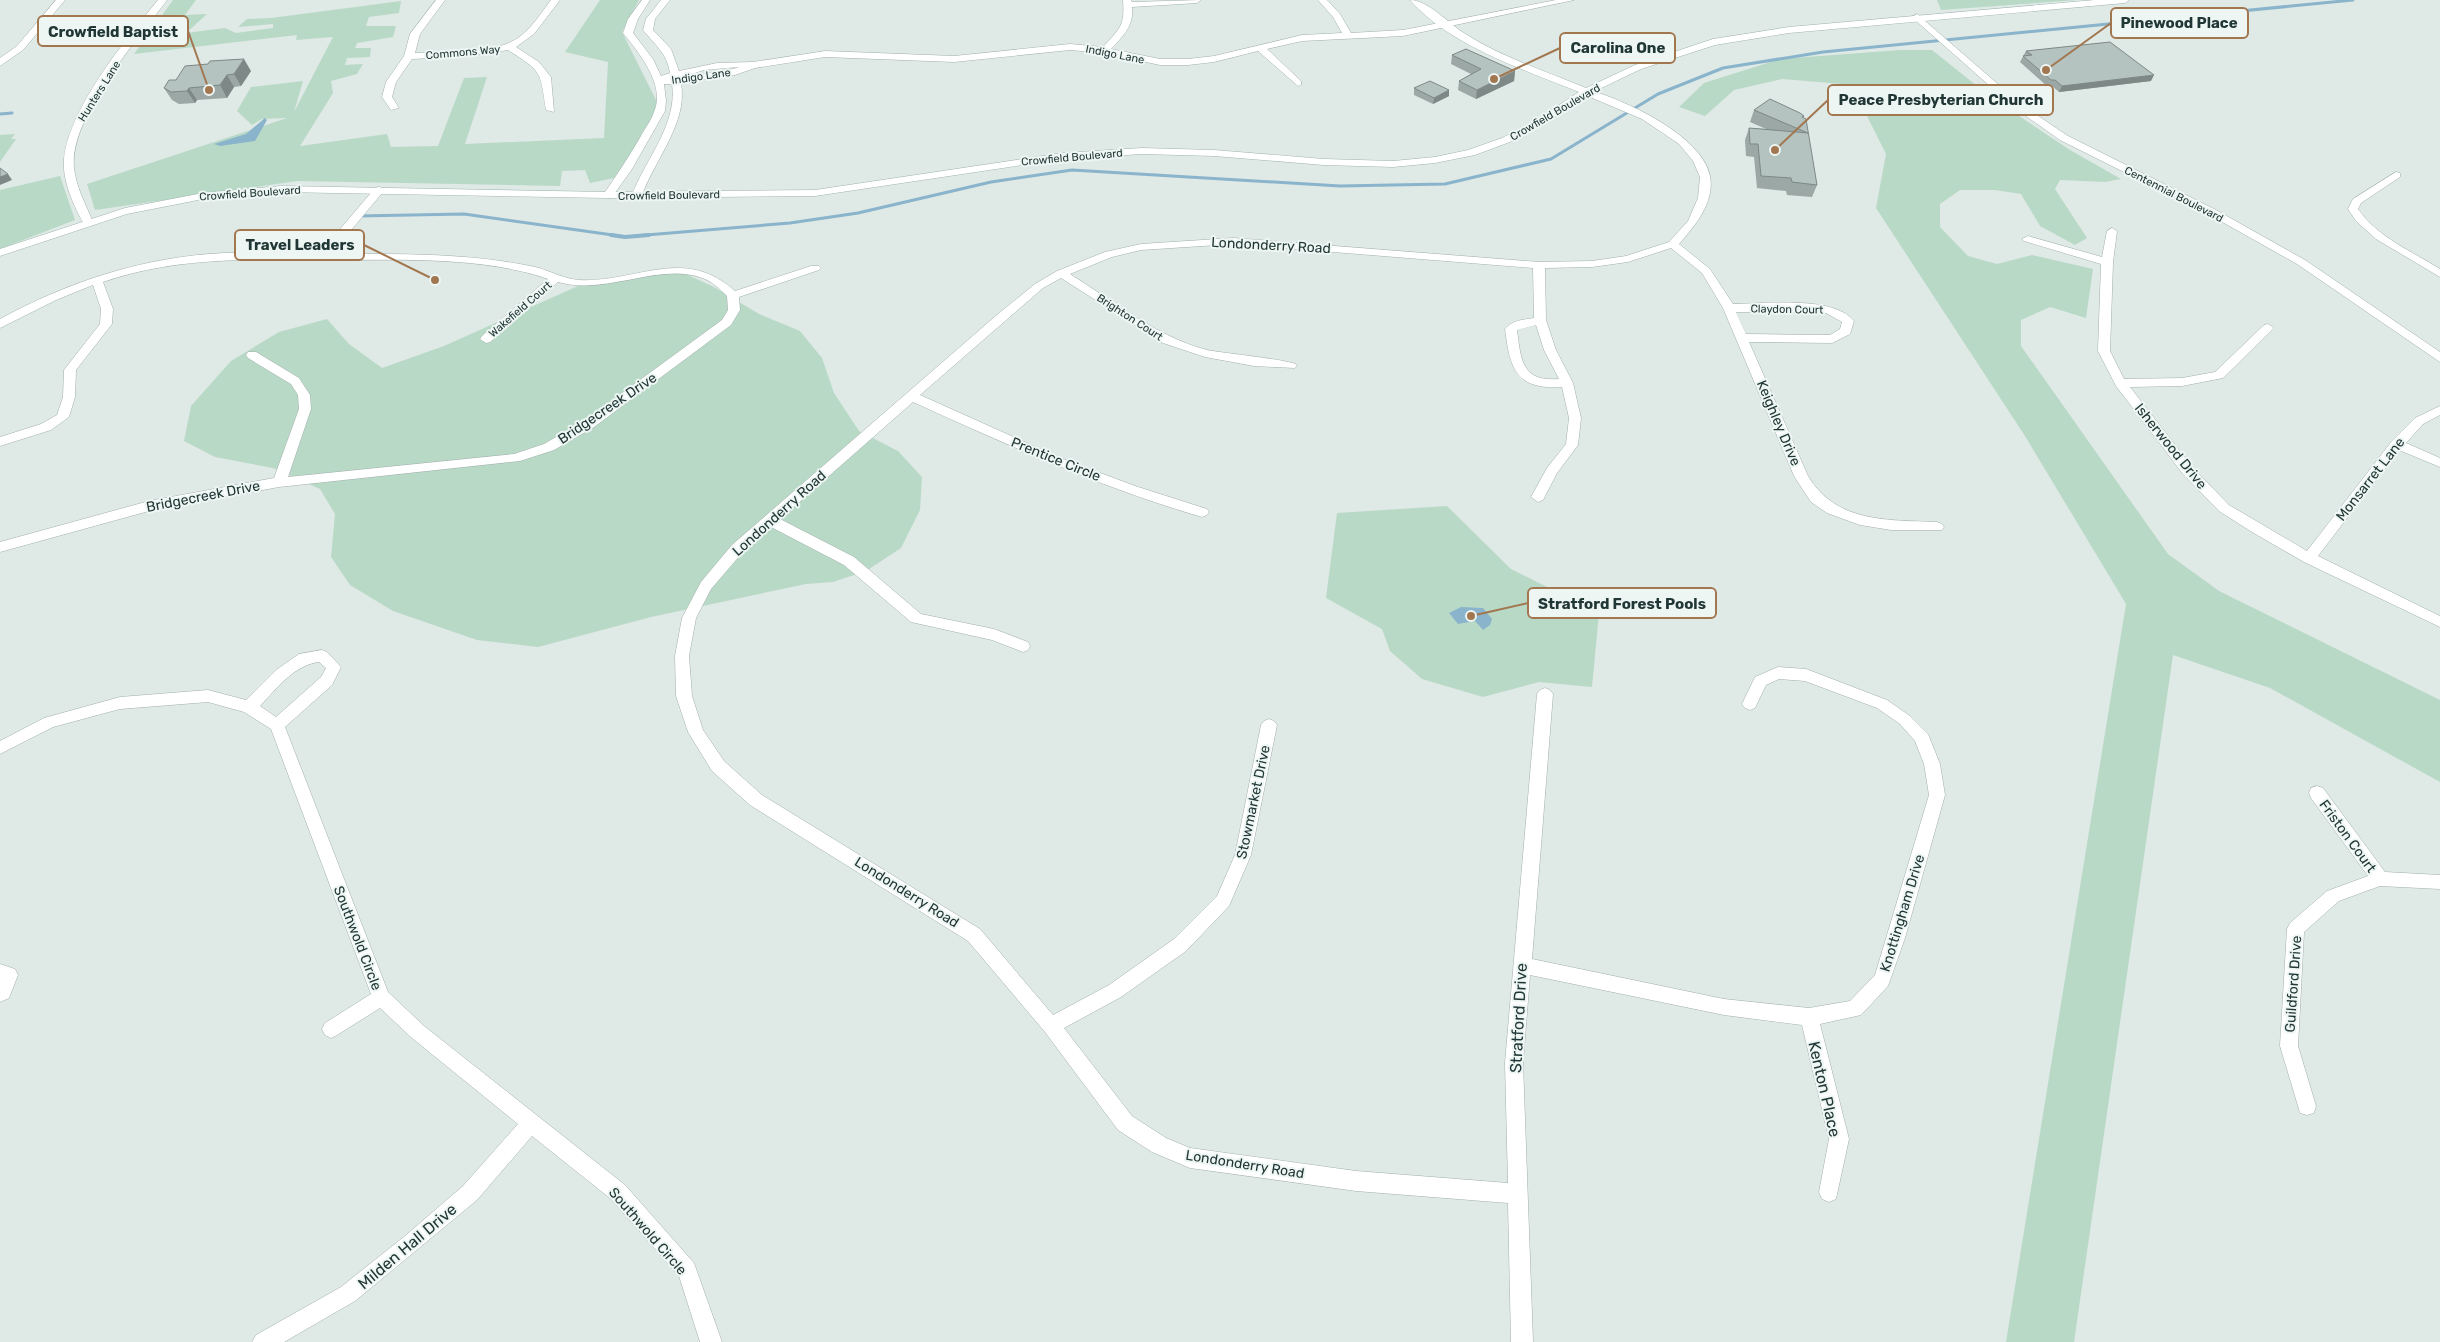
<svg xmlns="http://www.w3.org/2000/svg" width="2440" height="1342" font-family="Rubik,sans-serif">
<rect width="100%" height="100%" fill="#dfe9e6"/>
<path fill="#b9d9c7" d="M173 0H196L185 15 207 14 186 33 225 28 236 33 273 28V24L238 27 247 19 271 18 401 1 399 13 369 17 366 26H396L393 37 357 43 355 48H371L370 57 347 58 345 65 363 64 357 74 331 81 333 93 300 146 387 134 391 147 438 146 464 78 487 77 465 144 604 138 608 62 565 52 600 0H639L622 32 659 106 619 177 590 183 585 170 562 171 560 186 297 181 95 210 87 184 287 118 262 119 252 125 237 111 251 87 303 81 294 112 333 37 296 40 297 35 134 54Z
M1937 0H2077L1941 10Z
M1900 50H1932L1992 98 2070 150 2121 179 2105 182 2060 180 2055 189 2087 238 2075 245 2040 226 2021 194 1995 190H1960L1940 204V227L1968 256 1997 264 2032 255 2093 269 2086 318 2050 307 2021 320V346L2168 554 2219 591 2440 700V782L2270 688 2173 655 2074 1342H2006L2126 604 2025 436 1876 208 1886 154 1858 98 1842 84 1782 79 1734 90 1705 116 1679 107 1704 83 1780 59Z
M15 134 11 139H16L0 162V135Z
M60 176 75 220 0 249V190Z
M681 272 714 287 759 314 800 331 822 358 834 393 859 431 898 451 922 477 920 510 901 548 866 571 833 582 806 584 651 617 538 647 477 640 393 611 350 585 331 557 335 514 320 489 273 468 215 457 184 441 191 406 231 361 279 332 327 319 349 344 382 368 444 346 578 286 633 276Z
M1447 506 1511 569 1599 613 1592 687 1539 682 1483 697 1422 679 1390 651 1382 629 1326 598 1337 513Z"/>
<path fill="#8ab4cb" d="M265 118 267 120 255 141 220 146 214 144 246 134Z
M1461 607 1483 608 1492 619 1490 625 1483 630 1475 621 1458 624 1449 613Z"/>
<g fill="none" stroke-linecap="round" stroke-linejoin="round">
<path stroke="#8ab4cb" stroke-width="3" d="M0 114 12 113
M358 216 464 214 620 236
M634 236 790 223 858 213 991 182 1072 170 1340 186 1445 184 1551 159 1658 94 1723 68 1823 52 2353 0"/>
<path stroke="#8ab4cb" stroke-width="4" d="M611 235 625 237 649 235"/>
<g stroke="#a2b0ad" stroke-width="1">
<path id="street" d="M56 0H65L23 50 0 66V58L17 46Z
M158 0H167C138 39 69 117 74 168 76 187 86 205 93 222L88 225 84 224C74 207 62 180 64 159 69 108 126 39 158 0Z
M436 0H445L420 34 415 53C444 51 493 55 518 38 532 28 541 13 551 0H560L534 34 516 47 539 62 551 77 554 112 546 110C540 70 542 72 508 50L467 56 412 59 396 82 392 97 399 108 391 110 382 97 386 82 404 56 410 34Z
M642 0H650L638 19 633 33 653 59 661 76 670 73C667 53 655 45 643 30L646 19 661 0H670L655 19 653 30 671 49 679 71 717 63 753 62 825 51 954 56 1070 44 1103 47C1120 28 1125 26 1123 0H1131L1132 2 1201 0 1197 3 1132 7C1134 26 1123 36 1111 49L1160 59H1188L1214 56 1302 35 1342 33 1333 17 1318 0H1327L1340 14 1351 33 1403 30 1556 0H1574L1403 36 1302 41 1267 49 1301 81V85L1298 86 1258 51 1214 62 1188 65H1160L1105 53 1070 50 954 62 825 57 755 68 735 75 681 83C688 123 655 159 642 195L637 198 633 197 632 195C645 160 678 124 672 84H664L666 101 665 111 632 169 612 197 608 198 603 195C616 176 629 157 641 136 645 128 651 121 654 112 666 85 639 53 623 33L628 19ZM739 67 733 69 680 78 704 70Z
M1917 14 2022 105 2068 136 2216 210 2305 260 2440 352V362L2297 264 2208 214 2060 140 2016 109 1914 19 1912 17Z
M1586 89C1623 99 1702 135 1710 176 1715 202 1695 226 1679 244L1710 269 1733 304C1764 304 1833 295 1854 321L1850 334 1832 343 1749 342 1808 476C1836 523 1888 520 1937 522L1942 524 1944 527 1942 530H1891L1860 525 1827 513 1811 502 1794 476 1723 308 1702 273 1671 248 1628 262 1592 267 1545 268 1546 320 1556 350 1573 383 1581 418 1578 445 1557 473 1543 500 1538 502 1531 497 1547 468 1566 444 1569 418 1562 387C1516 390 1510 369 1505 329 1512 320 1523 320 1534 318L1533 268 1233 244 1141 250 1112 257 1070 274C1113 301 1157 337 1207 350 1221 353 1293 360 1297 365L1295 368 1254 366 1205 357 1163 343 1061 278 1043 288 920 395 1058 457 1135 486 1207 509 1209 512 1207 515 1202 517C1102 488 1008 445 913 402L780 519 854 557 921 614 994 629 1028 642 1030 646 1028 650 1023 652 992 640 911 622 844 565 771 527 742 553 711 589 696 618 689 656 692 696 703 730 724 761 762 795 980 929 1053 1015 1109 985 1174 939 1217 896 1235 855 1261 725 1264 721 1269 719 1274 721 1277 725 1251 855 1229 906 1186 951 1121 997 1064 1028 1132 1116 1166 1138 1190 1148 1356 1171 1508 1183 1505 1063 1537 694 1540 690 1545 688 1550 690 1553 694 1532 959 1724 999 1809 1008 1850 1001 1875 975 1929 795 1924 764 1915 741 1900 724 1877 708 1805 681 1779 679 1766 685 1755 708 1750 710 1745 708 1742 704 1755 677 1778 667 1806 669 1887 700 1910 716 1928 734 1940 764 1945 795 1905 938 1888 986 1861 1015 1820 1024 1849 1139 1836 1199 1829 1202 1822 1199 1819 1192 1829 1139 1802 1025 1724 1015 1530 975 1523 1063 1533 1342H1511L1508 1203 1356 1191 1190 1168 1152 1152 1118 1130 1045 1032 968 941 750 805 712 771 688 732 676 696 675 656 682 618 701 582 732 545 998 314 1035 284 1057 271 1105 252 1141 244 1233 238 1539 262 1592 261 1626 256 1669 242 1688 221 1698 198 1700 177 1693 161 1679 144 1642 119 1583 94V90ZM1736 312H1815L1826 313 1842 322 1840 329 1830 335 1746 334ZM1536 325 1544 350 1559 379C1522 382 1521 361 1517 330Z
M2396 172 2400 173V177L2361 203 2358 209C2378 238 2412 251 2440 269V277L2376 239 2356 221 2348 209 2353 199Z
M379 187 383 188V192L331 254C388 254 445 253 501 261 514 263 527 265 539 268 552 272 565 279 579 280 637 283 683 245 735 291L811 266H819L821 268 819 270 739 297 740 310 731 325 594 427 554 450 520 461 279 487 149 511 0 552V542L149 501 274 478 299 409 298 395 291 384 248 358 246 355 248 352H256L299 378 310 395 311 409 288 477 514 454 544 444 584 421 722 320 728 310 727 296C720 289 712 281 702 278 658 262 607 296 558 282L490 342 486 343 480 339 482 336 548 279C485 257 406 260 340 260 259 260 181 255 103 282L113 309 112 324 76 370 75 397 69 417 51 430 0 446V437L41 424 57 415 63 397 64 370 100 324 101 309 93 285 56 300 0 328V319C70 281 144 257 224 253 255 251 287 253 319 254L375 188Z
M2112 228 2117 231 2113 262 2110 351 2124 379 2182 378 2215 372 2264 325 2268 324 2274 328 2223 378 2182 386 2130 387 2193 468 2229 505 2307 551 2392 441 2415 418 2440 406V415L2423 424 2406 443 2440 458V467L2399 450 2318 556 2440 616V627L2304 562 2252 532 2219 511 2183 474 2116 386 2098 351 2101 264 2024 241 2022 239 2028 236 2102 257 2107 231Z
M322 650 327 652 341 667 332 685 285 727 388 992 424 1026 625 1185 694 1263 722 1342H700L679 1276 611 1199 532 1136 477 1200 355 1301 284 1342H252L256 1335 341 1287 405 1236 463 1186 518 1124 412 1038 380 1008 337 1035 331 1038 325 1035 322 1029 325 1023 371 994 271 729 244 712 208 702 120 709 53 727 0 754V741L44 718 120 697 208 690 246 700 276 670 299 654ZM319 662 326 668 321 677 276 717 260 706C276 689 294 665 319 662Z
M2317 786 2323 788 2385 872 2440 875V889L2380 886 2339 901 2304 932 2298 1046 2316 1106 2314 1113 2307 1115 2300 1113 2298 1106 2280 1046 2287 929 2290 923 2327 891 2368 876 2311 798 2309 793 2311 788Z
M0 964 15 969 18 975 9 998 0 1002Z"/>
</g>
<g stroke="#9fb4b0" stroke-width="1">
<path id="secondary" d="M1410 0C1428 0 1448 23 1464 33 1501 57 1545 71 1586 88L1635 65 1713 39 1789 27 2095 0H2129L2125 3 1789 33 1715 45 1641 69 1589 94 1541 126 1510 142 1475 155 1435 163 1393 167 1324 165 1214 156 1142 154 1063 159 815 196 608 198 281 192 203 199 127 214 0 256V249L125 208 203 193 281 186 608 192 815 190 1063 153 1142 148 1214 150 1324 159 1393 161 1435 157 1468 150 1502 138 1533 122 1579 92C1523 69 1450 46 1410 0Z"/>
</g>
<use href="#street" fill="#fff" fill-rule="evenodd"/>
<use href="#secondary" fill="#fff" fill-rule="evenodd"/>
</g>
<path fill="#9ba8a5" d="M2026 51 2151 81 2059 92 2052 86 2048 87 2020 62Z
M1452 55 1515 71 1514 81 1476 99 1458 90 1459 81 1471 74 1451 64Z
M208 64 251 71 241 86 234 87 227 98 197 100 195 103 179 104 172 100 164 88 176 80Z
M1414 88 1449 90V96L1433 104 1414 95Z
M1754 110 1804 116 1803 118 1817 185 1812 197 1787 195 1786 191 1757 188 1754 157 1746 156 1745 140 1749 128 1766 129 1750 122Z"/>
<path fill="#7e8886" d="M244 59 251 71 241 86 234 74Z
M1515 71 1514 81 1476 99 1477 90Z
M227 75 234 87 227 98 220 85Z
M2154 75 2151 81 2059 92 2062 86Z
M189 88 197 100 195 103 187 91Z
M1449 90V96L1433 104 1434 98Z
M8 174 12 180 0 185V177Z"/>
<path fill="#b4c3c0" stroke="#7e8886" d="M2110 42 2154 75 2062 86 2055 80H2051L2023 56 2032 55 2026 51Z
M1466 49 1515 71 1477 90 1459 81 1481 69 1452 55Z
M244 59 234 74 227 75 220 85 189 88 187 91 171 92 164 88 169 80H176L185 66 208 64 210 61Z
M1430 81 1449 90 1434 98 1414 88Z
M1770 99 1800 113 1804 116 1802 117 1806 119 1817 185 1792 182 1791 178 1761 176 1758 144H1750L1749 128 1808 133 1754 110Z
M0 168 8 174 0 177Z"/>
<g text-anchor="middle" stroke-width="4" stroke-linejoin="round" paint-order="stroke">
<g font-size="11" fill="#213735" stroke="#eef6f4">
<text transform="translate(463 52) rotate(-5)" y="4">Commons Way</text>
<text transform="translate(1115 54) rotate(11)" y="4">Indigo Lane</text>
<text transform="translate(701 76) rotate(-8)" y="4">Indigo Lane</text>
<text transform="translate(99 91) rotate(-58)" y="4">Hunters Lane</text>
<text transform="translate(1555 112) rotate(-30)" y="4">Crowfield Boulevard</text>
<text transform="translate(1072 157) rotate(-5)" y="4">Crowfield Boulevard</text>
<text transform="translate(250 193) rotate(-4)" y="4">Crowfield Boulevard</text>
<text transform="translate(2174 194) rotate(27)" y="4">Centennial Boulevard</text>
<text transform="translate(669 195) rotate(-1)" y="4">Crowfield Boulevard</text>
<text transform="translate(520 309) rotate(-41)" y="4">Wakefield Court</text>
<text transform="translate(1787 309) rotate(1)" y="4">Claydon Court</text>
<text transform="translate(1130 317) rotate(33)" y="4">Brighton Court</text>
</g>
<g font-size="14" fill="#213735" stroke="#eef6f4">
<text transform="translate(1271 245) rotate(3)" y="5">Londonderry Road</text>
<text transform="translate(607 408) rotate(-34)" y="5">Bridgecreek Drive</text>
<text transform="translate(1779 423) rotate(67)" y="5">Keighley Drive</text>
<text transform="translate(2171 446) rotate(51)" y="5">Isherwood Drive</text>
<text transform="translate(1056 459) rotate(22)" y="5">Prentice Circle</text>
<text transform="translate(2370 479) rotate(-52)" y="5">Monsarret Lane</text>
<text transform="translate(203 496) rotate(-11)" y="5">Bridgecreek Drive</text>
<text transform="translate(779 513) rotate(-42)" y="5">Londonderry Road</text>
<text transform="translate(1253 802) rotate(-78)" y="5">Stowmarket Drive</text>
<text transform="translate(2348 836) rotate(54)" y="5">Friston Court</text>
<text transform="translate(907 892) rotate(32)" y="5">Londonderry Road</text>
<text transform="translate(1902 913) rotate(-73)" y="5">Knottingham Drive</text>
<text transform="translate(358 938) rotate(69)" y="5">Southwold Circle</text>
<text transform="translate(2293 984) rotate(-86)" y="5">Guildford Drive</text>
<text transform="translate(1245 1164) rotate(9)" y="5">Londonderry Road</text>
<text transform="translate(648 1231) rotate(49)" y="5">Southwold Circle</text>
</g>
<g font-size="16" fill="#213735" stroke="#eef6f4">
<text transform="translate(1518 1018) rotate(-87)" y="6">Stratford Drive</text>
<text transform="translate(1825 1089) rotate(77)" y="6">Kenton Place</text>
<text transform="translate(407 1246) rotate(-40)" y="6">Milden Hall Drive</text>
</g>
</g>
<path fill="none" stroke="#a27750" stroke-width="2" d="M2046 70L2111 23M209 90L188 31M1494 79L1560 48M1775 150L1828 100M435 280L364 245M1471 616L1528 603"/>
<g fill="#a27750" stroke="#eef6f4" stroke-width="2">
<circle cx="2046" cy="70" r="5"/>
<circle cx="209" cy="90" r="5"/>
<circle cx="1494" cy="79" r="5"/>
<circle cx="1775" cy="150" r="5"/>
<circle cx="435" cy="280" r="5"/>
<circle cx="1471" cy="616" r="5"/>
</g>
<g fill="#eef6f4" stroke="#a27750" stroke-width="2">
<rect x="2111" y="8" width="137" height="30" rx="5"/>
<rect x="38" y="16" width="150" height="30" rx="5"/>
<rect x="1560" y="33" width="115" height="30" rx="5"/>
<rect x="1828" y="85" width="225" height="30" rx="5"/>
<rect x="235" y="230" width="129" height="30" rx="5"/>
<rect x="1528" y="588" width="188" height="30" rx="5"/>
</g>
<g font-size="15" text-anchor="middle" font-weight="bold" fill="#213735">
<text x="2179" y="28">Pinewood Place</text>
<text x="113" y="37">Crowfield Baptist</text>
<text x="1618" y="53">Carolina One</text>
<text x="1941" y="105">Peace Presbyterian Church</text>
<text x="300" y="250">Travel Leaders</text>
<text x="1622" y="609">Stratford Forest Pools</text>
</g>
</svg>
